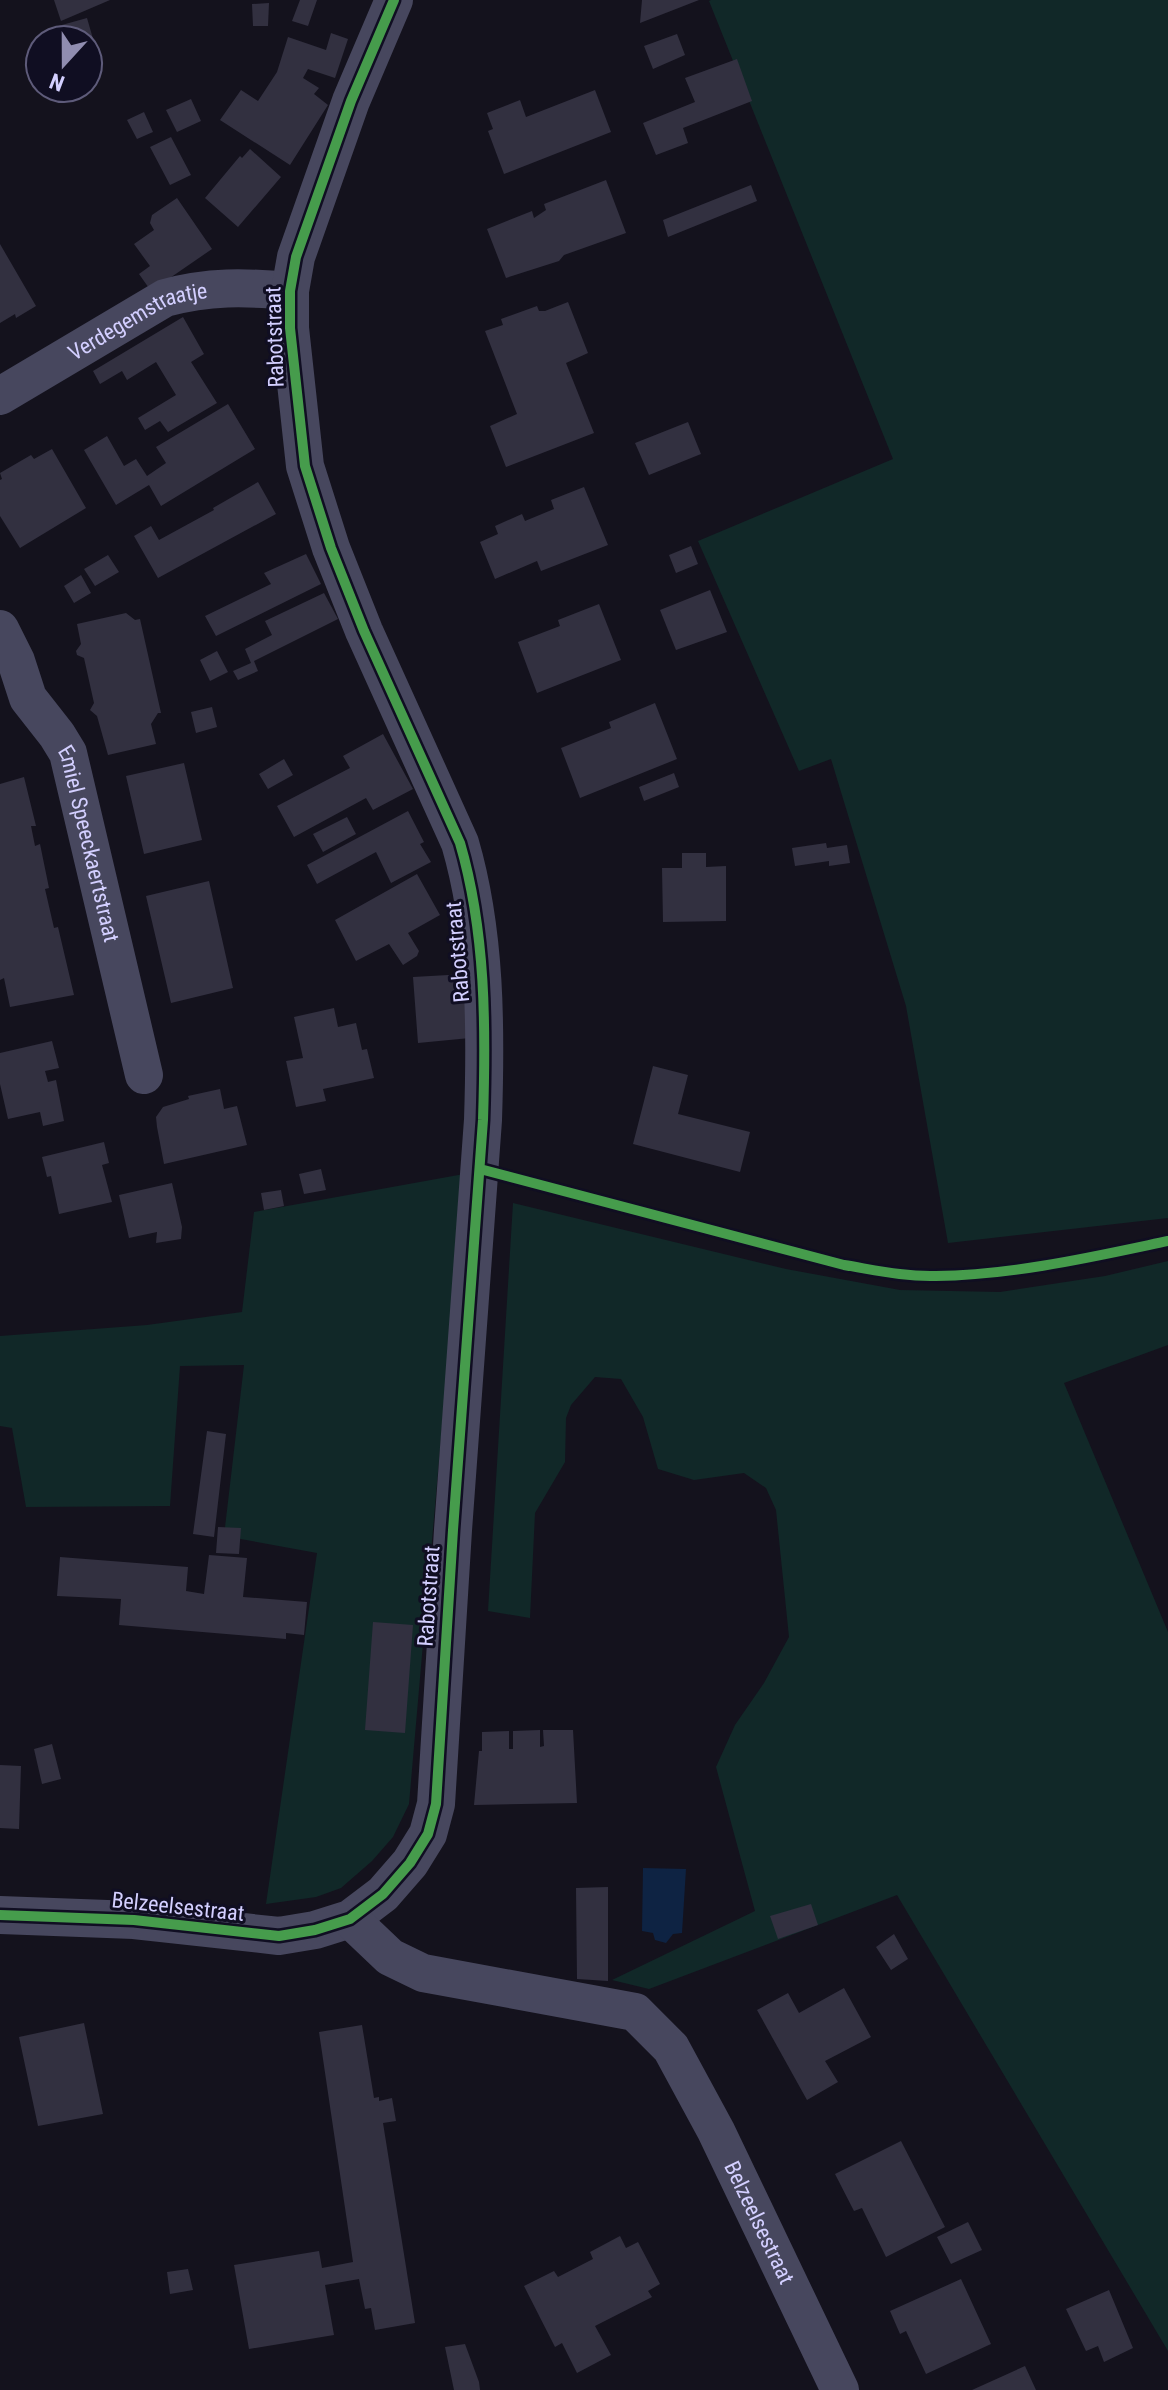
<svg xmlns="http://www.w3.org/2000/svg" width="1168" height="2390" font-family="'Roboto Condensed',sans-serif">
<rect width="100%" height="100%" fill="#14121d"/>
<path fill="#112828" d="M711 0H1168V1218L948 1243 906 1006 831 759 799 771 698 541 893 459 709 1Z
M464 1174 409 1804 393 1837 372 1861 341 1888 316 1897 266 1904 317 1553 224 1536 244 1365 180 1366 170 1506 26 1507 12 1428 0 1426V1336L147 1325 242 1312 254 1212Z
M513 1203 786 1269 900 1290 1000 1292 1105 1276 1168 1261V1345L1064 1383 1168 1632V2351L897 1895 649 1989 612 1980 755 1911 716 1767 735 1725 764 1683 789 1637 776 1510 766 1488 744 1473 694 1480 658 1469 643 1417 621 1379 595 1377 571 1405 566 1418 565 1462 535 1513 530 1618 488 1611Z"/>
<path fill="#0e2343" d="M643 1868 686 1869 682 1933 673 1934 666 1943 655 1940 653 1933 642 1931Z"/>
<path fill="#323040" d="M54 0H110L61 21Z
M300 0H317L308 26 292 21Z
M642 0H699L640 23Z
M269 3 268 26H253L252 4Z
M87 18 100 63 88 66V40H54L51 28Z
M331 33 348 39 335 78 308 69 303 78 319 88 314 94 328 105 290 165 220 120 241 90 258 101 277 72 288 37 326 50Z
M677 34 685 55 653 69 644 46Z
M737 59 752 101 683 128 688 143 656 155 643 123 695 102 685 78Z
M595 90 611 132 504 174 488 131 493 129 487 113 520 100 526 117Z
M191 99 201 121 177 132 166 110Z
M144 112 153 132 137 139 127 120Z
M171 137 191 175 170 185 150 147Z
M250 149 281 177 238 227 205 198 240 156 242 158Z
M606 180 626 233 564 255 559 261 506 278 487 229 532 211 534 218 546 210 544 204Z
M751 185 757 201 668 237 663 220Z
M177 198 212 249 151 291 139 274 150 266 134 244 154 230 150 223 152 215Z
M0 244 36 306 16 318 15 314 0 323Z
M568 302 588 353 566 363 594 433 506 467 490 426 517 414 485 331 503 325 501 319 537 306 539 311H545Z
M183 317 204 354 191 362 217 403 168 432 160 421 145 430 138 418 176 395 156 362 127 380 122 371 100 384 93 371Z
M228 404 255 449 161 506 149 485 116 505 84 450 107 436 124 466 136 459 147 476 166 463 156 447Z
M688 422 701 454 649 475 635 443Z
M52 449 86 508 20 548 0 516V480L2 479 0 473 31 455 34 459Z
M258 482 276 514 158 578 134 536 151 526 159 540 214 510 213 508Z
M584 487 608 545 541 571 537 561 495 579 480 542 498 534 495 526 522 514 525 521 554 509 551 500Z
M691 546 698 564 676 573 669 555Z
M306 554 321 584 216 636 205 616 271 584 264 573Z
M108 555 119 572 95 586 84 569Z
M81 575 91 593 74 603 64 586Z
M710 590 727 632 676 650 660 610Z
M324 593 338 619 254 661 258 671 238 680 233 671 251 663 245 649 272 635 265 621Z
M599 604 621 660 537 693 518 642 560 626 558 620Z
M126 613 135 620 140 619 161 713H158L151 724 156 744 108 755 97 716 90 710 94 703 84 658 77 655 76 651 81 644 77 624Z
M217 651 228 672 210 681 200 660Z
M655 703 677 759 580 798 561 748 611 728 609 722Z
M212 707 217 727 196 733 191 712Z
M383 734 413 789 373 810 366 798 294 837 277 806 350 768 343 756Z
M284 759 293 775 268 789 259 774Z
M184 763 202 840 144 854 126 776Z
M674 773 679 787 644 801 639 787Z
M24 777 36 826H31L35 846 40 844 49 888 45 889 54 928 58 927 74 995 10 1007 4 978 0 980V784Z
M408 811 424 842 420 844 431 862 391 883 376 852 317 884 307 865Z
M347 817 356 834 323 852 313 834Z
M826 843 827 848 847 845 850 863 829 866V861L795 866 792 848Z
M682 853H706V867L726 866V921L663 922 662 868H682Z
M417 874 440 915 408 933 419 951 417 956 403 965 389 944 356 961 335 920Z
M209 881 233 988 171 1003 146 896Z
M466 974 470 1038 418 1043 413 977Z
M334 1008 338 1027 356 1023 362 1050 367 1049 374 1078 323 1089 326 1101 296 1107 286 1061 303 1058 294 1017Z
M52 1041 59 1068 45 1071 48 1082 56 1080 64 1121 43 1126 40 1112 8 1119 0 1084V1053Z
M653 1066 688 1075 678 1114 750 1132 740 1172 633 1144Z
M220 1089 224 1109 237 1106 247 1145 164 1164 157 1127 156 1117 163 1107 189 1099 188 1096Z
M104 1142 109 1163 102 1165 112 1202 59 1214 51 1176 47 1177 42 1157Z
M321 1169 326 1190 304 1194 299 1174Z
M172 1183 182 1227 181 1239 156 1243 157 1232 129 1238 119 1195Z
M281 1190 284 1206 264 1210 261 1193Z
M207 1431 226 1434 214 1537 193 1534Z
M218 1527 241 1528 239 1554 216 1553Z
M209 1555 247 1558 243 1597 307 1602 304 1635 286 1633V1639L119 1625 121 1599 57 1596 60 1557 188 1567 186 1591 204 1594Z
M373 1622 413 1625 405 1733 365 1730Z
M540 1730V1747L544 1746 543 1730H573L577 1803 474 1805 479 1751H482V1732L509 1731V1749H513V1731Z
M52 1744 61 1779 42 1784 34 1749Z
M0 1765 21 1766 19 1829 0 1828Z
M608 1887V1981L577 1979 576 1888Z
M811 1904 818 1925 778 1939 770 1916Z
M894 1934 908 1959 891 1970 876 1947Z
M844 1988 871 2037 825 2061 838 2082 807 2100 757 2010 788 1993 799 2013Z
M84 2023 103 2114 38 2126 19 2037Z
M362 2025 374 2098 379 2097V2101L392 2098 396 2121 383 2123 415 2323 375 2330 371 2308 365 2309 359 2279 325 2285 334 2335 249 2349 234 2265 319 2251 322 2268 353 2262 319 2032Z
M901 2141 945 2227 886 2257 862 2208 854 2211 835 2174Z
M968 2222 982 2250 951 2264 937 2237Z
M620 2236 626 2248 638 2242 660 2284 648 2291 652 2297 595 2326 611 2355 577 2373 562 2343 555 2347 524 2286 554 2271 558 2277 593 2259 590 2252Z
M188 2269 193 2290 170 2294 167 2272Z
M961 2279 991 2344 926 2374 906 2331 900 2334 890 2311Z
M1109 2290 1133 2348 1104 2362 1098 2346 1086 2351 1066 2309Z
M465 2344 479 2382 480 2390H454L445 2347Z
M1025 2366 1036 2390H972Z"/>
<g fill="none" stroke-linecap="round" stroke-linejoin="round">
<g stroke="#47475e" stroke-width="38">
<path id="s1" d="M0 396 165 298C209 286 245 287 290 291"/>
<path id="s2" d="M0 629 16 661 28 698 57 735 68 753 144 1075"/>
<path d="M0 1915 134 1920 279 1936 315 1930 350 1919 383 1894 410 1863 428 1834 436 1804 453 1530 483 1120C486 1028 486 932 460 843L364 631 331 548 305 466 290 328V291L296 257 351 101 394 0"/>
<path id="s3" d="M350 1919 390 1957 423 1973 635 2012 671 2048 716 2131 840 2390"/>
</g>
<g stroke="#100e22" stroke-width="15">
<path id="cycleway" d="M480 1169 844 1265C875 1270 905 1277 936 1276 1014 1275 1092 1257 1168 1241
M0 1915 134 1920 279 1936 315 1930 350 1919 383 1894 410 1863 428 1834 436 1804 453 1530 483 1120C486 1028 486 932 460 843L364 631 331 548 305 466 290 328V291L296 257 351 101 394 0"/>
</g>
<use href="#cycleway" stroke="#469c4c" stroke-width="10"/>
</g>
<g text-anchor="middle" stroke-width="6" stroke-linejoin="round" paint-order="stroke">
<g font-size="22" fill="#d3cfff" stroke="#100e22">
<text dy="8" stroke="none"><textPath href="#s1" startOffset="158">Verdegemstraatje</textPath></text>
<text transform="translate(274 337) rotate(-92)" y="8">Rabotstraat</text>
<text dy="8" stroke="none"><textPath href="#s2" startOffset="236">Emiel Speeckaertstraat</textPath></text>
<text transform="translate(457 952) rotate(-95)" y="8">Rabotstraat</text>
<text transform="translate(428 1596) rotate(-86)" y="8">Rabotstraat</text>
<text transform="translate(178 1906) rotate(6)" y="8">Belzeelsestraat</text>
<text dy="8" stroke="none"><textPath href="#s3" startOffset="554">Belzeelsestraat</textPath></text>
</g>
</g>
<g transform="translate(64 64) rotate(201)"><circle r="38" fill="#100e22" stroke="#5e5b7a" stroke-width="2"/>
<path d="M0-6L14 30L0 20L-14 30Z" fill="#908db0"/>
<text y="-12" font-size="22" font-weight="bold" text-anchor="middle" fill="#d3cfff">N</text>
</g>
</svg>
